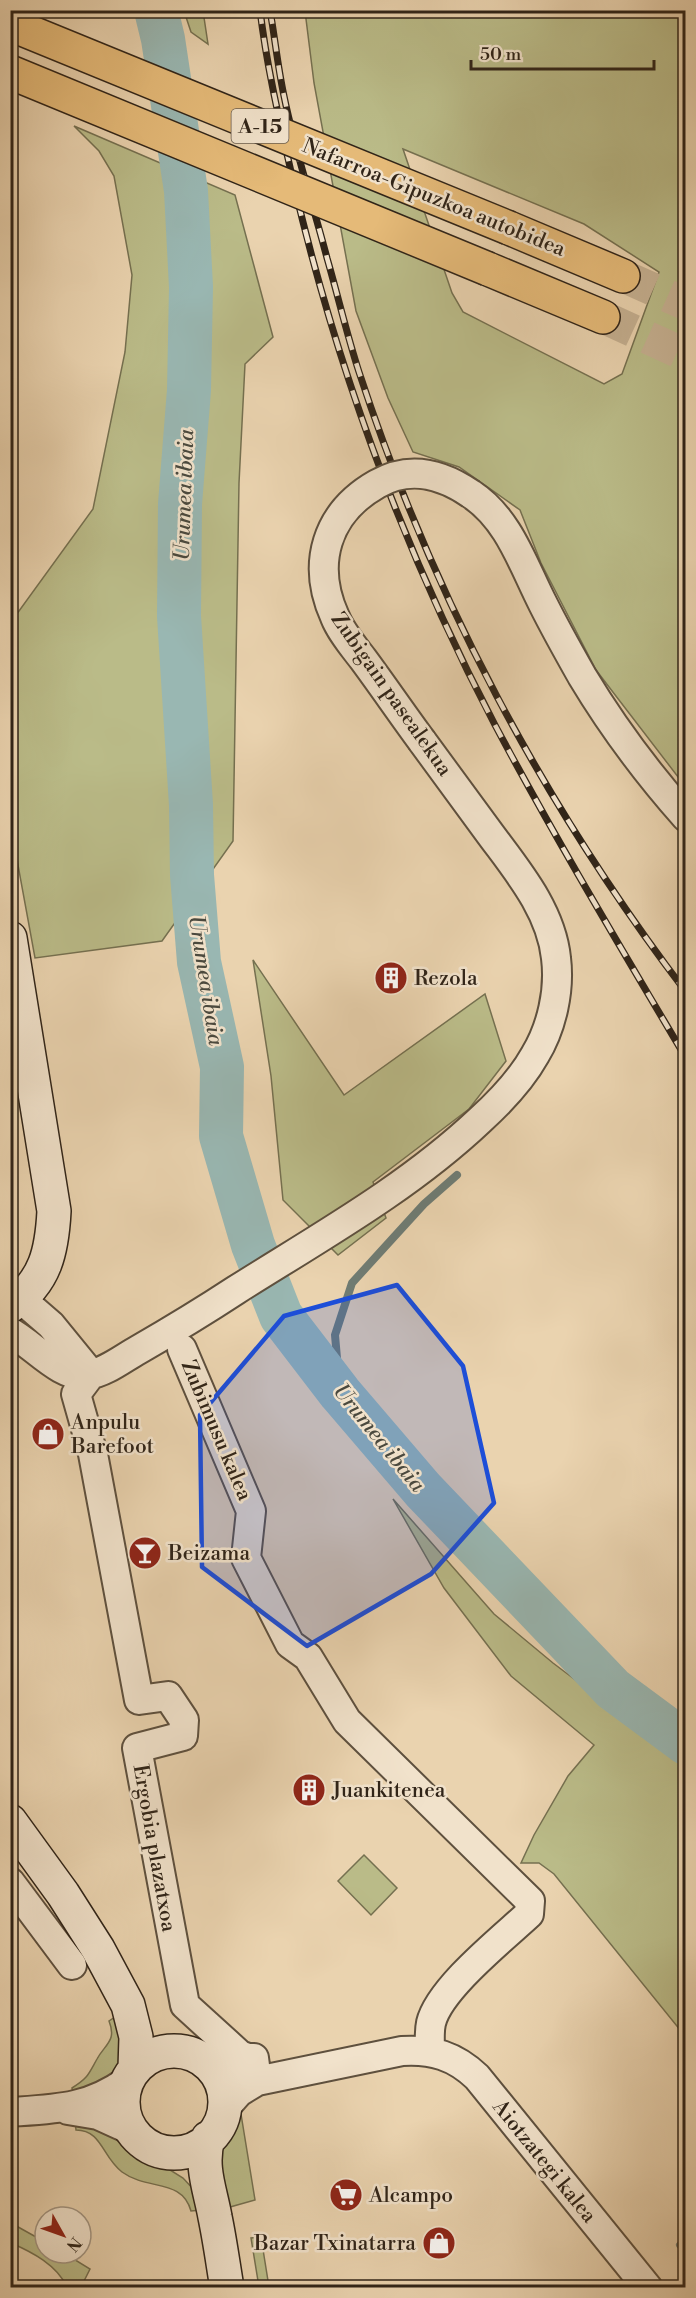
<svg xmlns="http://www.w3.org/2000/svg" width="696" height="2298" font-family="'Libre Bodoni',serif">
<rect width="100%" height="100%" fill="#ead3af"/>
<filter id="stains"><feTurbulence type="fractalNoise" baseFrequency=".00333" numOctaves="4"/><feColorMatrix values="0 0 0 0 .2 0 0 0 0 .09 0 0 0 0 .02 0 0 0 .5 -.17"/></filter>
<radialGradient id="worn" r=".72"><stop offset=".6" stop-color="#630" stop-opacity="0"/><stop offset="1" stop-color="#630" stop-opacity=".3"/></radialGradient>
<path fill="#babb88" stroke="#757050" stroke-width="1.5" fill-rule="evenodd" d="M184 11H203L208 44 191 32Z
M305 11H685V786L596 670 541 563 520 510 459 467 413 452 388 398 356 311 314 83ZM403 149 584 224 659 272 622 374 604 384 463 312 452 293Z
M74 126 235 195 273 337 245 364 239 483 233 841 162 941 35 958 11 827V622L93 509 125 352 132 275 114 176 99 151Z
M253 960 344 1095 485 994 506 1061 469 1109 373 1182 386 1218 338 1255 283 1200 271 1076Z
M393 1499 494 1614 553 1663 685 1763V2036L554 1874 539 1863H521L534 1835 568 1776 594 1745 511 1676 444 1588Z
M364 1855 397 1888 371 1915 338 1881Z
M118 2015 121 2060 108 2079 73 2097 72 2088C88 2078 88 2075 97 2059 105 2044 117 2041 109 2021Z
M240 2108 255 2200 230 2207 222 2180 221 2147 231 2133Z
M75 2121 117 2136 131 2151 147 2162 167 2168 183 2178 195 2191 201 2210 191 2211C182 2178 148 2191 122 2172 102 2157 102 2130 76 2130Z
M11 2223 45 2242V2253H64L90 2269 81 2287H67C57 2265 32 2252 11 2243Z
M261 2237 269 2287H259L251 2238Z"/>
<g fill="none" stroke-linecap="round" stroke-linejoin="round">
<path stroke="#6f7c74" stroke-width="8" d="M340 1393 335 1335 352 1283 424 1204 457 1175
M680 2245 686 2240"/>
<path stroke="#99b7b2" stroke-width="44" d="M156 10 163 39 186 191 191 287 189 390 180 504 179 616 191 805 192 875 199 962 222 1067 221 1136 253 1245 281 1316 340 1393 423 1490 613 1689 686 1743"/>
<path stroke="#c5b091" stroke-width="33" stroke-dasharray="33 16" stroke-linecap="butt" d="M623 276 686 304
M603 317 686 355"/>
<g stroke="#5e503e" stroke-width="32">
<path id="street" d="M471 494C509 519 523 565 543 604 555 628 569 653 582 676 612 726 647 773 686 817
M21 1299 51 1325 91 1374
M10 1332C33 1344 61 1379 88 1375 106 1372 122 1359 138 1350 171 1331 204 1311 236 1290 320 1237 408 1188 480 1120 501 1101 521 1080 535 1055 552 1027 560 990 556 958 551 909 515 868 488 831 466 801 444 771 422 741
M182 1349 251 1511 246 1558 290 1644 308 1657 347 1721 530 1901 529 1914C502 1939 439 1989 431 2023 429 2032 430 2042 430 2051
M91 1374 76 1394 93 1454 139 1700 168 1696 184 1720 183 1736 137 1748 185 2005 240 2055 248 2058H254L257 2081
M10 1882 72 1965
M217 2074 237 2081H257L402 2051C432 2049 455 2056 477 2077L648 2288
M224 2109 239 2092 257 2081
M68 2110 98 2115 131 2130
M10 2112C56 2109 88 2109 127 2081"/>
</g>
<g stroke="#302418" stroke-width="36">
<path id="secondary" d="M10 938 54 1211C52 1250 46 1282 10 1306
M10 1821 63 1894 98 1949 128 2005 136 2037 135 2068
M123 2102a51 51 0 1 1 102 0a51 51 0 1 1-102 0Z
M208 2138C200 2167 210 2189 215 2217 220 2241 223 2264 227 2288"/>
</g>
<g stroke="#302418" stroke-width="36">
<path id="highway" d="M509 228 623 276
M488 269 603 317"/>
</g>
<use href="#street" stroke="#f1e2cb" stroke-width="28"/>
<use href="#secondary" stroke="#f1e2cb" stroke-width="33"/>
<use href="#highway" stroke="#e5ba78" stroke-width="33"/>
<g stroke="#302418" stroke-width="7">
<path id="rail" d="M260 10C267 69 281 127 294 185 338 373 405 553 495 725 555 838 621 948 686 1058
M270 10C275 39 278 68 284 96 295 151 313 204 327 258 338 296 347 335 359 372 432 595 544 806 686 992"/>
</g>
<use href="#rail" stroke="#f1e2cb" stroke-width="4.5" stroke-dasharray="14" stroke-linecap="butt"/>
<g stroke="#5e503e" stroke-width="32" stroke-linecap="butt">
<path id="street-bridge" d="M422 741C402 714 383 686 363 659 353 646 341 632 335 617 311 564 326 513 377 484 410 465 442 474 471 494"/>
</g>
<g stroke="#302418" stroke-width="36" stroke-linecap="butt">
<path id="highway-bridge" d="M10 24 509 228
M10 72 488 269"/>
</g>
<use href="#street-bridge" stroke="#f1e2cb" stroke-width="28"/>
<use href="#highway-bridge" stroke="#e5ba78" stroke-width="33"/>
</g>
<path fill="#1d4ed8" fill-opacity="0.2" stroke="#1d4ed8" stroke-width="4.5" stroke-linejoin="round" d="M397 1285 463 1366 494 1503 431 1574 307 1646 202 1567 200 1415 284 1316Z"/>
<defs>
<g id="building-disc" transform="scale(1.725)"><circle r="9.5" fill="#8f2418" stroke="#f1e2cb"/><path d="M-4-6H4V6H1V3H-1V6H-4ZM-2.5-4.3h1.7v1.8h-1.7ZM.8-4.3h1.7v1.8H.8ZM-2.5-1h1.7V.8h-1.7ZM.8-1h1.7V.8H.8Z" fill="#fff"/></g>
<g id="shop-disc" transform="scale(1.725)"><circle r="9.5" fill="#8f2418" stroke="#f1e2cb"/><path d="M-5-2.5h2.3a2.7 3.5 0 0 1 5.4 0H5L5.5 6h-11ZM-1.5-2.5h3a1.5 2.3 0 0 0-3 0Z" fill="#fff"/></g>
<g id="bar-disc" transform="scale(1.725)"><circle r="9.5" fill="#8f2418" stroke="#f1e2cb"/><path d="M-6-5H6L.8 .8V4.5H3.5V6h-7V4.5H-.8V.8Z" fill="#fff"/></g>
<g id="supermarket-disc" transform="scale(1.725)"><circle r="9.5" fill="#8f2418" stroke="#f1e2cb"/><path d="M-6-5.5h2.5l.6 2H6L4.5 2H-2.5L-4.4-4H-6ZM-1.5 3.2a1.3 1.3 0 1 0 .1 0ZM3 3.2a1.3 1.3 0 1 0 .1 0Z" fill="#fff"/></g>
</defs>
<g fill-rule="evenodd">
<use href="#building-disc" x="391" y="978"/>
<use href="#shop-disc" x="48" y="1434"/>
<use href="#bar-disc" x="145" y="1553"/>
<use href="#building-disc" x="309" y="1790"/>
<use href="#supermarket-disc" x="346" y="2195"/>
<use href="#shop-disc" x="439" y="2243"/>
</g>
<g text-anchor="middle" stroke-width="5" stroke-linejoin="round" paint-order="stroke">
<rect fill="#f1e2cb" stroke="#6a5d4e" stroke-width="1.5" x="231.5" y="109" width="57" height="34" rx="4.5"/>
<g font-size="20" font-weight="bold" fill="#302418">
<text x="260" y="133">A-15</text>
</g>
<g font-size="21" fill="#302418" stroke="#f1e2cb">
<text transform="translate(434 197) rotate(22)" y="7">Nafarroa-Gipuzkoa autobidea</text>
<text transform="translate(392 694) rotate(55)" y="7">Zubigain pasealekua</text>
<text transform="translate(217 1430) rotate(67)" y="7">Zubimusu kalea</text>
<text transform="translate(155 1848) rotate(80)" y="7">Ergobia plazatxoa</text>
<text transform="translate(545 2161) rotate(51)" y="7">Aiotzategi kalea</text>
</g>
<g font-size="21" fill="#302418" stroke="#f1e2cb" text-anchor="start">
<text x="414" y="985">Rezola</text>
<text x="71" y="1429">Anpulu<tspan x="71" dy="24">Barefoot</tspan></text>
<text x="168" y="1560">Beizama</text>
<text x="332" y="1797">Juankitenea</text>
<text x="369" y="2202">Alcampo</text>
<text x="416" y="2250" text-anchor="end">Bazar Txinatarra</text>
</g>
<g font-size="22" font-style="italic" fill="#4a493e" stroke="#f1e2cb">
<text transform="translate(183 495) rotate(-88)" y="8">Urumea ibaia</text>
<text transform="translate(207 980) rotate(81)" y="8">Urumea ibaia</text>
<text transform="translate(380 1437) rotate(51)" y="8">Urumea ibaia</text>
</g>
</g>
<rect width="696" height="2298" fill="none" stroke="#ead3af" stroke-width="36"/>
<rect x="12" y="12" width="672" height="2274" fill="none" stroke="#302418" stroke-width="3"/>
<rect x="18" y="18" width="660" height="2262" fill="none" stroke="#302418" stroke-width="1.5"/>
<g transform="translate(63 2235) rotate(130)"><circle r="28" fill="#f1e2cb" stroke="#a49683" stroke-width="1.5"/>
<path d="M0-4.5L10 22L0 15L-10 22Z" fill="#8f2418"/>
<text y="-9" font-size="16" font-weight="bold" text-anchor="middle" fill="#302418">N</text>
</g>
<path d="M471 60v9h183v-9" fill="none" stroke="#302418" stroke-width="3"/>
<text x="480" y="60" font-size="18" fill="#302418" stroke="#f1e2cb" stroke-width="4.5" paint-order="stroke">50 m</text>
<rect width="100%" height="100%" filter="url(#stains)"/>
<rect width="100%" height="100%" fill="url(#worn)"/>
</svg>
